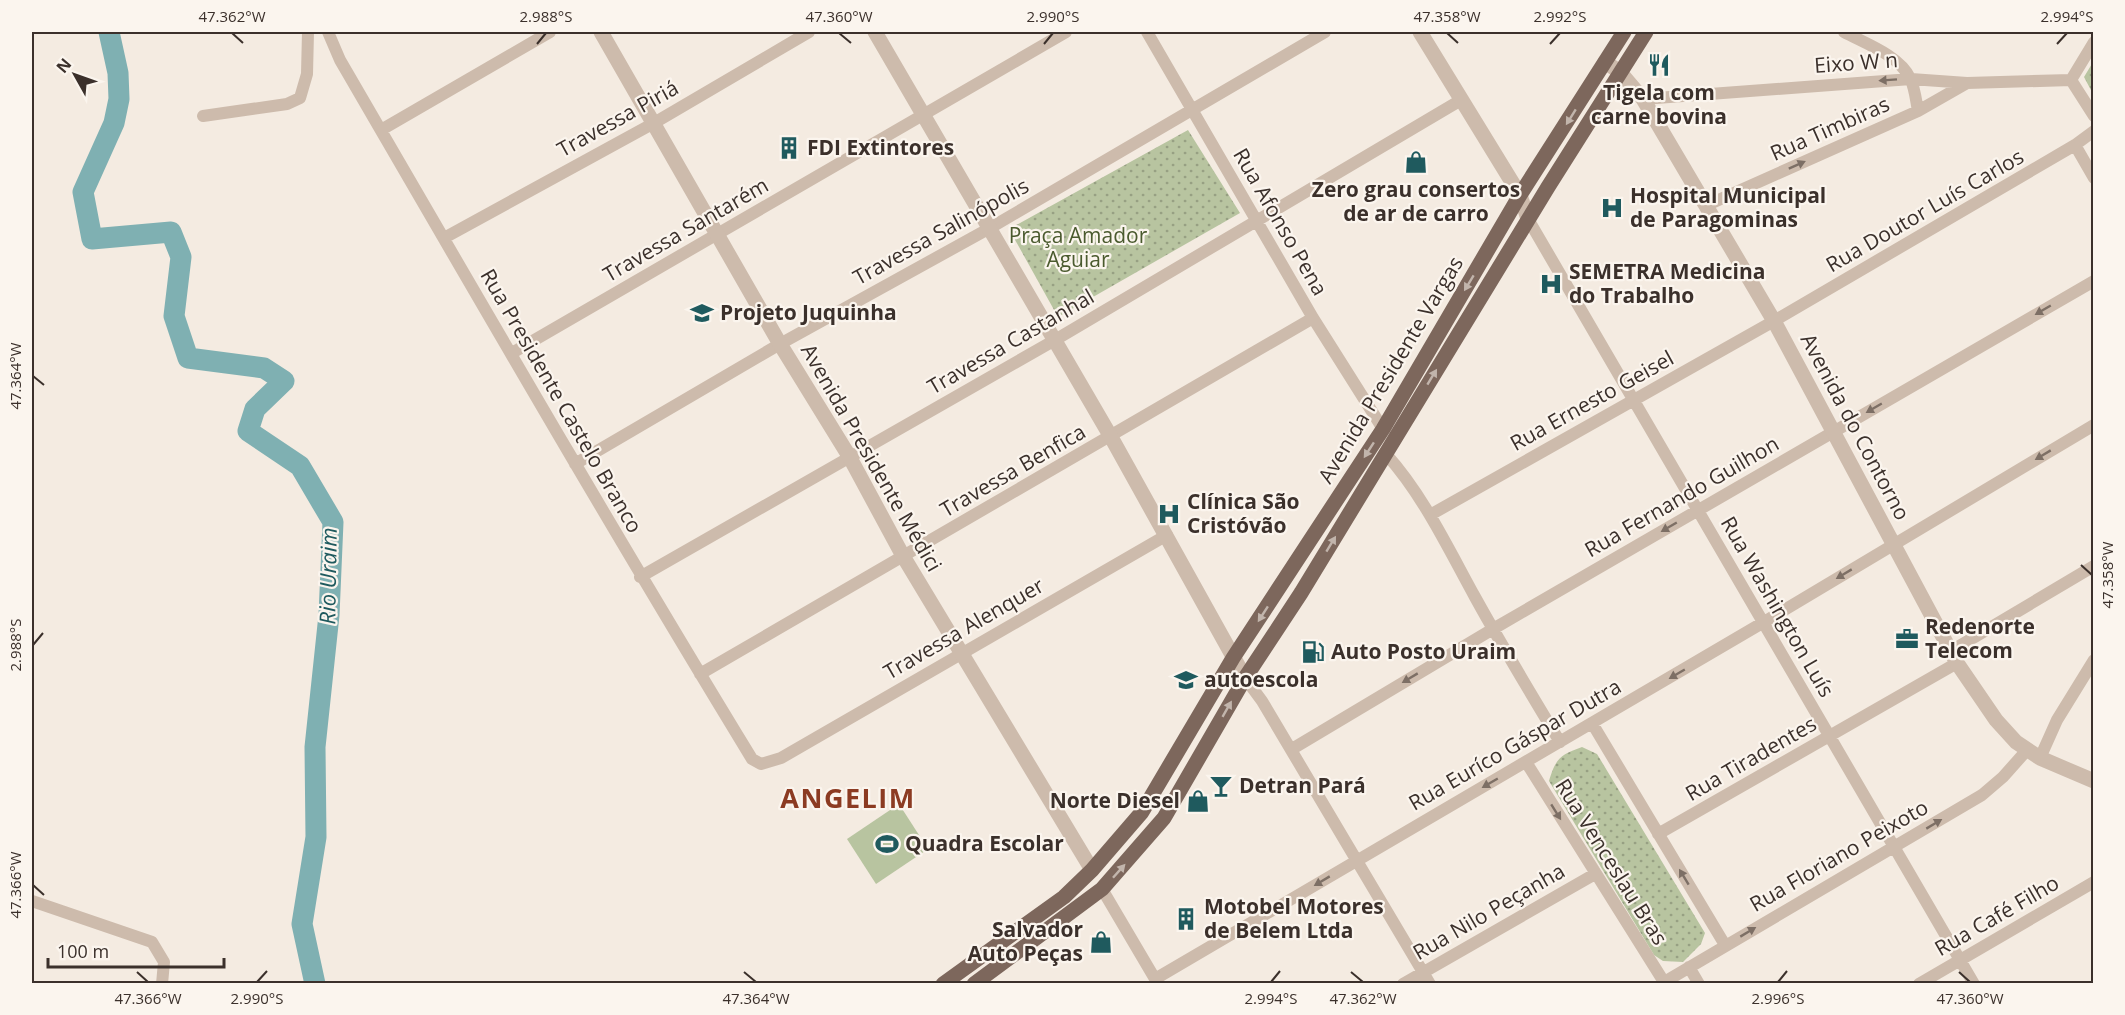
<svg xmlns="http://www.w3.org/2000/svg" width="2125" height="1015" font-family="'Open Sans',sans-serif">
<defs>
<pattern id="park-dots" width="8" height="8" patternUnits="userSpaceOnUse" patternTransform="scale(1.5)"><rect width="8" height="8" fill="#b8c4a0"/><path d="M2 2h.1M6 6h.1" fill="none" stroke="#97a083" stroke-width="1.8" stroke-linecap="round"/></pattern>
</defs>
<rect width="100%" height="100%" fill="#f4ebe1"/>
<path fill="#b8c4a0" d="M899 804 928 849 876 884 847 839Z"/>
<path fill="url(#park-dots)" d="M2093 62V94L2084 77Z
M1188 130 1240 213 1058 317 1009 229Z
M1582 747 1597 754 1705 933 1701 944 1683 962 1663 961 1654 955 1549 781C1556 758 1560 755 1582 747Z"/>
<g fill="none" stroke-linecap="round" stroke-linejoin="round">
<path stroke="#7fb0b2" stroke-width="21" d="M109 32 118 73 119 99 114 123 83 192 92 239 171 232 181 257 174 316 188 358 264 368 284 381 255 409 248 431 300 466 333 522 329 615 315 747 316 837 302 924 315 984"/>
<path stroke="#cdbbac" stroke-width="12" d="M328 32 340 60C476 294 611 528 752 759L761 764 781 758 1167 535
M1147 32 1313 318 1383 429
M1844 32C1864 43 1899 55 1910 78 1915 88 1916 101 1918 111
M2094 42 2071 80 2094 116
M1643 99 1911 79 1967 83 2071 80
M203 116 287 104 300 98 307 74 308 32
M381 130 550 32
M2075 145 2094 178
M1705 206 1918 111 1967 83
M1528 219 1974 984
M444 238 654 123 809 32
M512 353 1066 32
M1386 454C1423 495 1448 548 1475 597 1502 646 1531 694 1560 742
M575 464 780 344 990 228 1325 32
M1430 515 1774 321 2075 145 2094 131
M640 577 1055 340 1461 100
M1951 651 2094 566
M700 674 1313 318
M1245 678 1262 701 1430 984
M1592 723 1725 945
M1292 749 1493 629 2094 281
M2040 758 2057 720 2094 660
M1526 762 1664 982
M1658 834 1957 663
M1102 889 1158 984
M32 901 152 942 164 962 162 984
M1689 967 1699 984
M1155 979 1764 622 2094 425
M1403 984 1595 874
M1661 984 1982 795 2003 777 2027 750
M1919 984 2094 882"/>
<path stroke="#cdbbac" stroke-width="15" d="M601 32 780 344 849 456 903 556 1092 870
M875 32 1111 437 1245 678
M1420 32 1520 195 1528 219
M1605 62 1620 72 1643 99 1774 321 1957 663 1996 720 2016 742 2040 758 2094 781"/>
<path stroke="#7d675c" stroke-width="15" d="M943 984 1064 897 1092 870 1142 812 1233 658 1383 429 1520 195 1624 32
M974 984 1102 889 1164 818 1245 678 1301 593 1548 187 1646 32"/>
</g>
<defs><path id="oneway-solid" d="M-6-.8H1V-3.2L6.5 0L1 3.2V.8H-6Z" transform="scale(1.5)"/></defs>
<g fill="#7d6f65">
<use href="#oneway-solid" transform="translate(1888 80) rotate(176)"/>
<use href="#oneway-solid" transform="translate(1797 165) rotate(-24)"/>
<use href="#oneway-solid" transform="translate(2043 310) rotate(150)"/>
<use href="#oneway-solid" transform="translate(1874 408) rotate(150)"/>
<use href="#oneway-solid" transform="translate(2043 455) rotate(149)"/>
<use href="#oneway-solid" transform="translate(1669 527) rotate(150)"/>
<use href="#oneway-solid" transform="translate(1844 574) rotate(149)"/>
<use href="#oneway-solid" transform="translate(1677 674) rotate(150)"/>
<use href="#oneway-solid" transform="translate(1410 678) rotate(149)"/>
<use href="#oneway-solid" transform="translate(1490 783) rotate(150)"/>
<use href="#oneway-solid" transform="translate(1556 812) rotate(58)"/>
<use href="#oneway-solid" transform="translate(1934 824) rotate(-31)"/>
<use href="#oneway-solid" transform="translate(1684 877) rotate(-121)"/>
<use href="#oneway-solid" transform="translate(1322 881) rotate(149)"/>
<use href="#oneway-solid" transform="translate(1748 932) rotate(-31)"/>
</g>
<g fill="#c2b5ac">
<use href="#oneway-solid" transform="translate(1571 117) rotate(122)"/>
<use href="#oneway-solid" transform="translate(1469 283) rotate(121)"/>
<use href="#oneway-solid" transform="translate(1432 377) rotate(-59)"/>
<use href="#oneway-solid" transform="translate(1369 450) rotate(123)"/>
<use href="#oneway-solid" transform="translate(1331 544) rotate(-59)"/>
<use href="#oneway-solid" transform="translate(1263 614) rotate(123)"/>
<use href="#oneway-solid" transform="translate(1227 709) rotate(-60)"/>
<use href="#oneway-solid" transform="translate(1119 871) rotate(-48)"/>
</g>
<path fill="none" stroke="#3b302b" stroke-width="2" d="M232 33 243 43M839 33 851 43M1447 33 1458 43M537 44 546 33M1044 44 1053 33M1550 44 1560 33M2057 44 2067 33M33 376 44 385M2081 565 2092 575M33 645 43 633M33 885 44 895M137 972 148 982M744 972 756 982M1351 972 1363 982M1959 972 1970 982M257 982 267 971M1271 982 1280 971M1778 982 1787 971"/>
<defs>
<g id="restaurant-bare" transform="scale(1.8)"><path d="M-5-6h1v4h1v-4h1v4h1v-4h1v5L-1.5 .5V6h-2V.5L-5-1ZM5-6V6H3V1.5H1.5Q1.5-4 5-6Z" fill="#1f5a5e" stroke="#fbf5ee" stroke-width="2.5" paint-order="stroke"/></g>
<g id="building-bare" transform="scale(1.8)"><path d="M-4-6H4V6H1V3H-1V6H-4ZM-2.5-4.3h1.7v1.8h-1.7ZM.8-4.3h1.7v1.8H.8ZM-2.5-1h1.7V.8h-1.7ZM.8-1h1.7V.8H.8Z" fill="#1f5a5e" stroke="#fbf5ee" stroke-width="2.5" paint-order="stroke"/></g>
<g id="shop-bare" transform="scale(1.8)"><path d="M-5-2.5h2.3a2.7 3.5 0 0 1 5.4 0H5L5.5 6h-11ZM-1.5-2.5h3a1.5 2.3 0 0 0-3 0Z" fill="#1f5a5e" stroke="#fbf5ee" stroke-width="2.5" paint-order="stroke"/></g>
<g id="hospital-bare" transform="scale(1.8)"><path d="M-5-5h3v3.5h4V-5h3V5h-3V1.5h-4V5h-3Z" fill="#1f5a5e" stroke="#fbf5ee" stroke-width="2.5" paint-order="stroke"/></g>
<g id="school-bare" transform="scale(1.8)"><path d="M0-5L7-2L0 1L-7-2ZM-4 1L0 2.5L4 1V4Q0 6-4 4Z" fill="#1f5a5e" stroke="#fbf5ee" stroke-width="2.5" paint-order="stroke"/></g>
<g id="office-bare" transform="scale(1.8)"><path d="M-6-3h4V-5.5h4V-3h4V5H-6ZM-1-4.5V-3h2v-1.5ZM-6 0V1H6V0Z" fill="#1f5a5e" stroke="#fbf5ee" stroke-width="2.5" paint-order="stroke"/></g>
<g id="fuel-bare" transform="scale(1.8)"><path d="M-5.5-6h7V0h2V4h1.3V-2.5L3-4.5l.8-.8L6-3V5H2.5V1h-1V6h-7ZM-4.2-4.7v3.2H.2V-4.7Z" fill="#1f5a5e" stroke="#fbf5ee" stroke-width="2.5" paint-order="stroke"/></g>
<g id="bar-bare" transform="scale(1.8)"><path d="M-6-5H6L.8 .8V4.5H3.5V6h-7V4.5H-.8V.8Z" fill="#1f5a5e" stroke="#fbf5ee" stroke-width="2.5" paint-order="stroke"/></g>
<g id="stadium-bare" transform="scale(1.8)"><path d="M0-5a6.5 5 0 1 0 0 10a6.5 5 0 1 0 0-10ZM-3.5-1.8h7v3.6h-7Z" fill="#1f5a5e" stroke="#fbf5ee" stroke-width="2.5" paint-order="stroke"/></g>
</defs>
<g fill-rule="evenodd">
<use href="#restaurant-bare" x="1659" y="65"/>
<use href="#building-bare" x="789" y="148"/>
<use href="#shop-bare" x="1416" y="162"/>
<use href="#hospital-bare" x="1612" y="208"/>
<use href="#hospital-bare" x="1551" y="284"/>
<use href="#school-bare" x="702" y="313"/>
<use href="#hospital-bare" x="1169" y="514"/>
<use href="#office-bare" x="1907" y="639"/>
<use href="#fuel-bare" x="1313" y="652"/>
<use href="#school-bare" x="1186" y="680"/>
<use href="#bar-bare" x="1221" y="786"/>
<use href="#shop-bare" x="1198" y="801"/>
<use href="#stadium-bare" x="887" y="844"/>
<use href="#building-bare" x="1186" y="919"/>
<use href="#shop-bare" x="1101" y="942"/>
</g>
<g text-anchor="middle" stroke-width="4.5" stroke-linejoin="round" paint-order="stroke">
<g font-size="21" fill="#3b302b" stroke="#fbf5ee">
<text transform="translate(1856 63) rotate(-4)" y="7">Eixo W n</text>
<text transform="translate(618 119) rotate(-29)" y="7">Travessa Piriá</text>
<text transform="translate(1830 129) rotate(-24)" y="7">Rua Timbiras</text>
<text transform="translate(1925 211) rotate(-30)" y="7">Rua Doutor Luís Carlos</text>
<text transform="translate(1280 222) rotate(60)" y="7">Rua Afonso Pena</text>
<text transform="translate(686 230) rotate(-30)" y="7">Travessa Santarém</text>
<text transform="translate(941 232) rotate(-29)" y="7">Travessa Salinópolis</text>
<text transform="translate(1011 342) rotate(-30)" y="7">Travessa Castanhal</text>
<text transform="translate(1391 370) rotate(-59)" y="7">Avenida Presidente Vargas</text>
<text transform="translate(561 401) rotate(60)" y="7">Rua Presidente Castelo Branco</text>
<text transform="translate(1592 401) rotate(-29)" y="7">Rua Ernesto Geisel</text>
<text transform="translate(1855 427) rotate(62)" y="7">Avenida do Contorno</text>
<text transform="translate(871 458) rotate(60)" y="7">Avenida Presidente Médici</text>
<text transform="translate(1013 471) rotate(-30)" y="7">Travessa Benfica</text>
<text transform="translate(1682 497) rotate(-30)" y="7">Rua Fernando Guilhon</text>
<text transform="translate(1777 607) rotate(60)" y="7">Rua Washington Luís</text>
<text transform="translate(964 629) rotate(-30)" y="7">Travessa Alenquer</text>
<text transform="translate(1515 745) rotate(-30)" y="7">Rua Euríco Gáspar Dutra</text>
<text transform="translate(1751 759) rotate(-30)" y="7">Rua Tiradentes</text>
<text transform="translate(1839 856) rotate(-30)" y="7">Rua Floriano Peixoto</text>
<text transform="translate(1611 862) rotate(58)" y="7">Rua Venceslau Bras</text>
<text transform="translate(1489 912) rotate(-30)" y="7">Rua Nilo Peçanha</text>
<text transform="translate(1997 916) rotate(-30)" y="7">Rua Café Filho</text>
</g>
<g font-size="21" font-weight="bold" fill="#3b302b" stroke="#fbf5ee" text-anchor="start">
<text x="1659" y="100" text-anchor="middle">Tigela com<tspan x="1659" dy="24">carne bovina</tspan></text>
<text x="807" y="155">FDI Extintores</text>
<text x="1416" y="197" text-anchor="middle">Zero grau consertos<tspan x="1416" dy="24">de ar de carro</tspan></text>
<text x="1630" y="203">Hospital Municipal<tspan x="1630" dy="24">de Paragominas</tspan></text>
<text x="1569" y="279">SEMETRA Medicina<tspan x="1569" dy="24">do Trabalho</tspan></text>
<text x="720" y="320">Projeto Juquinha</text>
<text x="1187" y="509">Clínica São<tspan x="1187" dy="24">Cristóvão</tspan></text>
<text x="1925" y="634">Redenorte<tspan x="1925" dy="24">Telecom</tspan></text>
<text x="1331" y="659">Auto Posto Uraim</text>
<text x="1204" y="687">autoescola</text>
<text x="1239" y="793">Detran Pará</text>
<text x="1180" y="808" text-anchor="end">Norte Diesel</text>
<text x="905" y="851">Quadra Escolar</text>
<text x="1204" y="914">Motobel Motores<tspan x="1204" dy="24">de Belem Ltda</tspan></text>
<text x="1083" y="937" text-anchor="end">Salvador<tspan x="1083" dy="24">Auto Peças</tspan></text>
</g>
<g font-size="21" fill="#4a5a2e" stroke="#fbf5ee">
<text x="1078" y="243">Praça Amador<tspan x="1078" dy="24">Aguiar</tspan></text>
</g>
<g font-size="22" font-style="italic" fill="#1f5a5e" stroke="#fbf5ee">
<text transform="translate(328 576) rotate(-89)" y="8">Rio Uraim</text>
</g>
<g font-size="27" font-weight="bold" letter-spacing="1.5" fill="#8c3b22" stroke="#fbf5ee">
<text x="848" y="808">ANGELIM</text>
</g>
</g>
<rect width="2125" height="1015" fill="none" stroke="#fbf5ee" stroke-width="66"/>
<g transform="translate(75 75) rotate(310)" stroke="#fbf5ee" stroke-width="4.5" paint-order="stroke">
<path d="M0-4.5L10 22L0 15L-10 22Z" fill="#3b302b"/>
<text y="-9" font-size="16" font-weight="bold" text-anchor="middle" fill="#3b302b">N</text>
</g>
<path d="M48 958v9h176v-9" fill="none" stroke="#3b302b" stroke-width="3"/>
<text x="57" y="958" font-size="18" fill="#3b302b" stroke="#fbf5ee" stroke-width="4.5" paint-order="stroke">100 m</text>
<rect x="33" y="33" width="2059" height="949" fill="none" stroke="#3b302b" stroke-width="2"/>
<g font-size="15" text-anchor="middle" fill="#3b302b">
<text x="232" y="22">47.362°W</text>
<text x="546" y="22">2.988°S</text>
<text x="839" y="22">47.360°W</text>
<text x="1053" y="22">2.990°S</text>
<text x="1447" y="22">47.358°W</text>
<text x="1560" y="22">2.992°S</text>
<text x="2067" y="22">2.994°S</text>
<text transform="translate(16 376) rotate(-90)" y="5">47.364°W</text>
<text transform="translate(2108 575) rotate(-90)" y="5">47.358°W</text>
<text transform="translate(16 645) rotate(-90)" y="5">2.988°S</text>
<text transform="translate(16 885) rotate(-90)" y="5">47.366°W</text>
<text x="148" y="1004">47.366°W</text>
<text x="257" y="1004">2.990°S</text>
<text x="756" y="1004">47.364°W</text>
<text x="1271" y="1004">2.994°S</text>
<text x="1363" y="1004">47.362°W</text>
<text x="1778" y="1004">2.996°S</text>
<text x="1970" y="1004">47.360°W</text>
</g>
</svg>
